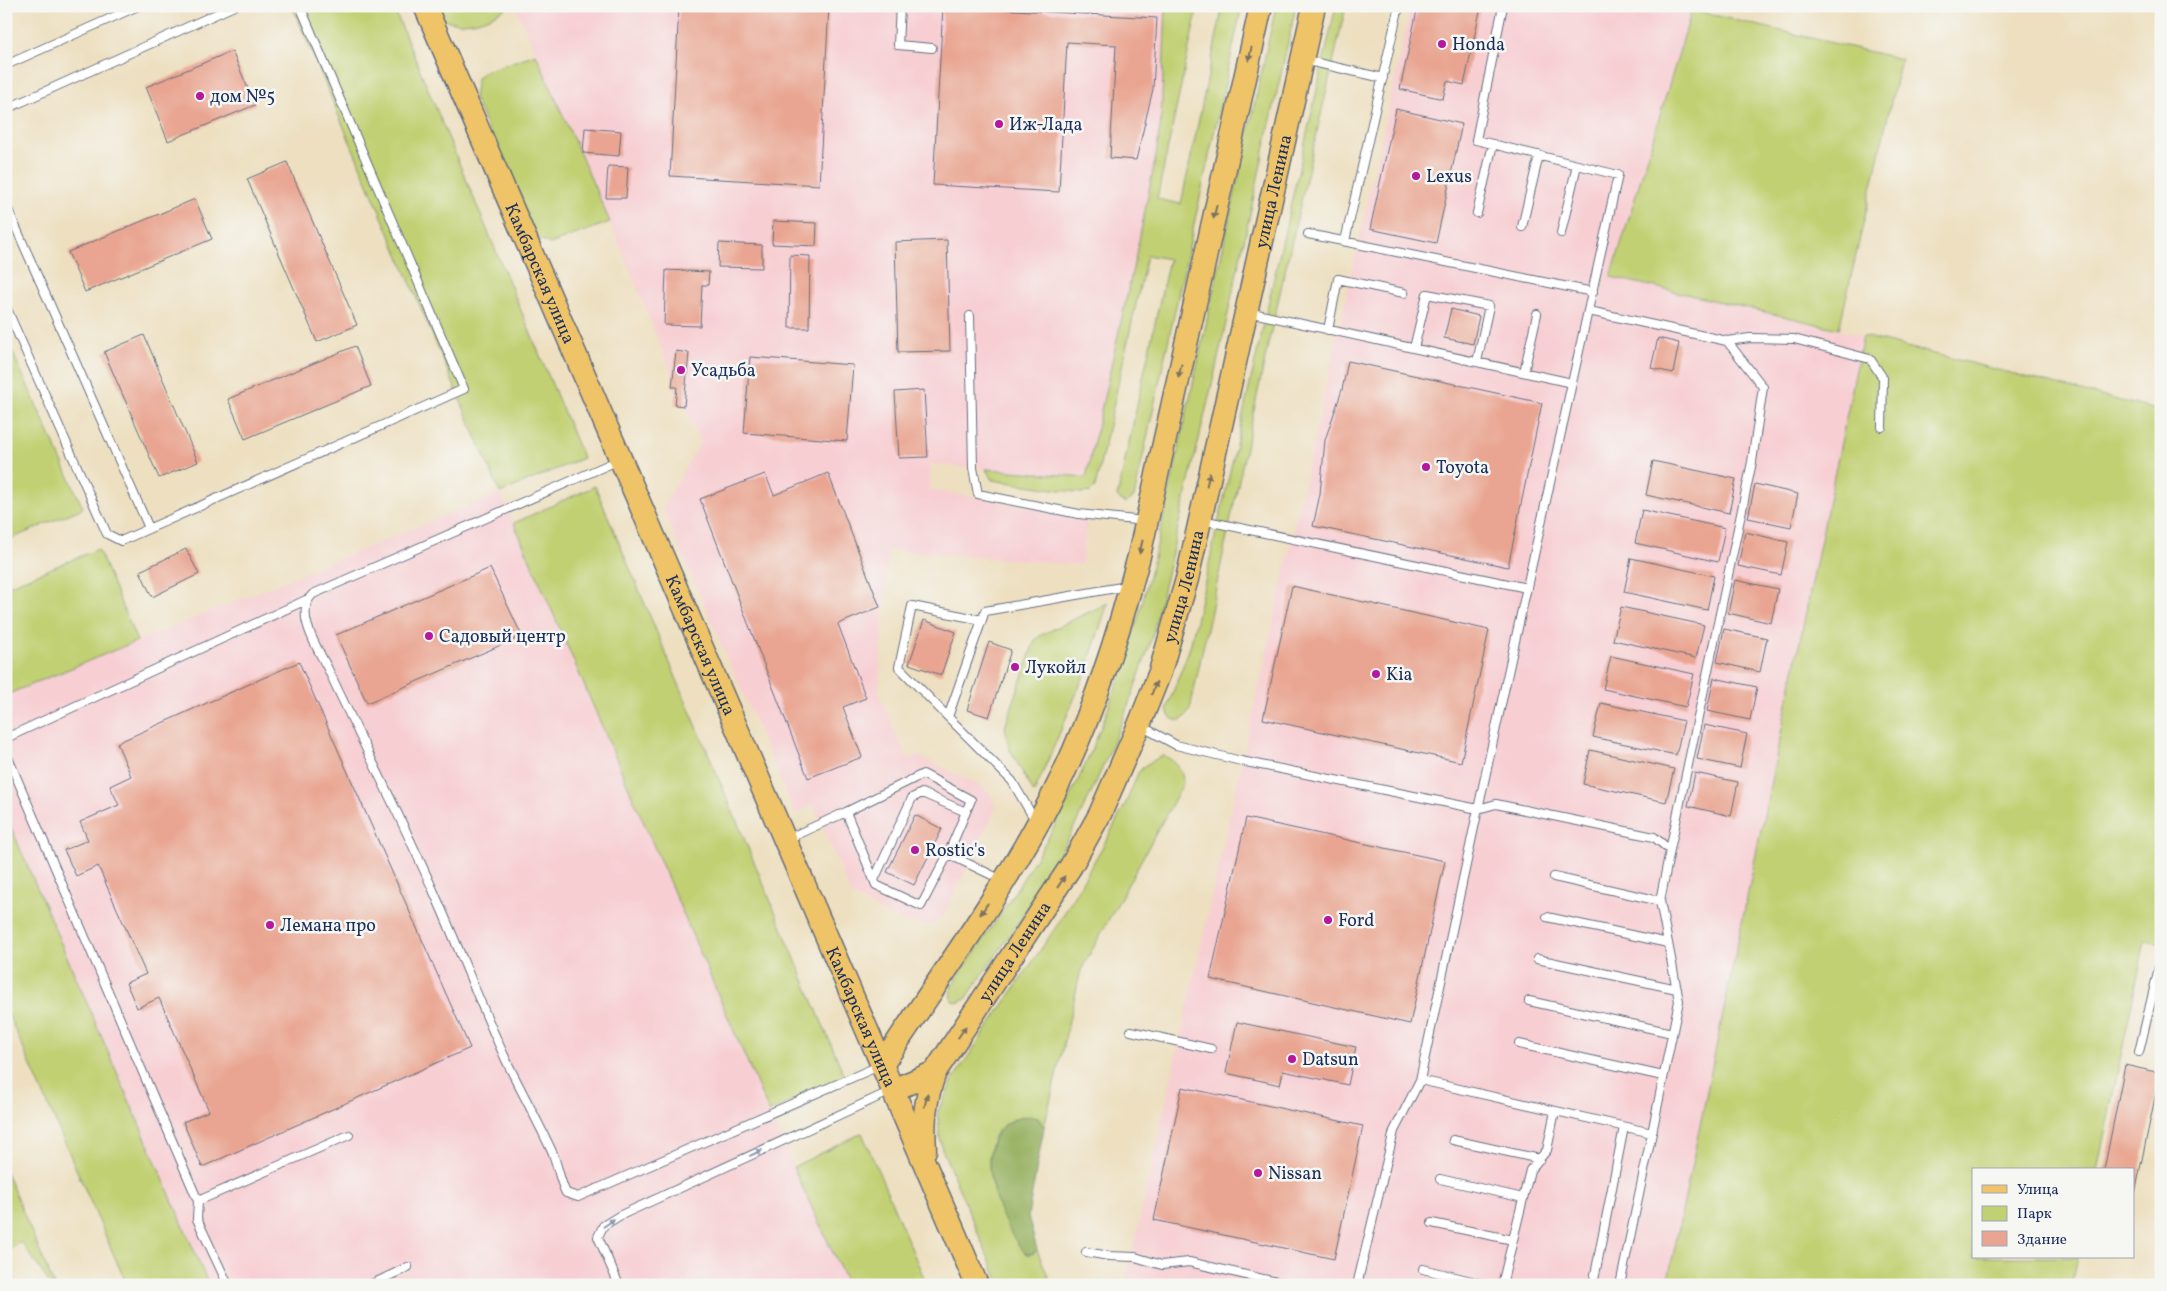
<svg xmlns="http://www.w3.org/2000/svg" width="2167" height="1291" font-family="Vollkorn,serif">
<rect width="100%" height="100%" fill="#f6f6f2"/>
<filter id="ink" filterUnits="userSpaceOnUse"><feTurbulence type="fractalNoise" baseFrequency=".02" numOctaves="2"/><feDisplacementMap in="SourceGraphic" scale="10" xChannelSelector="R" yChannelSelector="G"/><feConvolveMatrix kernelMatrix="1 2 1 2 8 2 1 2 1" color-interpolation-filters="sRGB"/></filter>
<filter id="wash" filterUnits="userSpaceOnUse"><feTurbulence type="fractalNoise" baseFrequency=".0096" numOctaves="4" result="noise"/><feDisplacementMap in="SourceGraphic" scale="20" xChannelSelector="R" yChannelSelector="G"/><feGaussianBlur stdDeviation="1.12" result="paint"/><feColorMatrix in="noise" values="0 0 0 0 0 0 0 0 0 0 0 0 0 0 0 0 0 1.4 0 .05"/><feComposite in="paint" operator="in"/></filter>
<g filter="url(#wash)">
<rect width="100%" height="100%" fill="#eddfbf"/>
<path fill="#f7cfd3" d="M515 6H1166L1161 120 1156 156 1136 255 1086 478 931 464 929 489 1088 518 1082 565 888 550 879 694 907 758 918 756 978 784 991 795 995 807 991 819 944 915 934 924 923 925 910 923 889 916 851 895 814 805 795 813 662 508 700 443 610 222Z
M1411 6H1674L1692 10 1611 276 1863 336 1667 1285H1125Z
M500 493 793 1167 848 1285H209L6 816V695Z"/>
<path fill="#c1d072" stroke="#6e8068" d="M292 6H393L583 458 500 493Z
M436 6H509C488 20 467 28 442 19Z
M1166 6H1198L1157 199 1181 204 1223 6H1242L1134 497 1125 504 1117 497 1169 259 1147 255 1095 488 1091 492 1081 493 992 480 986 469 1086 477 1136 255 1156 156 1161 120Z
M1276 6H1296L1217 363 1152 637C1125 722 1089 805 1044 882 1020 922 992 960 966 999L957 1003 952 1001 951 987C988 932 1027 877 1059 818 1108 727 1137 629 1161 529Z
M1336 6H1346L1268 345 1190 709C1186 719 1178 725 1169 716L1167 708 1190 647Z
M1692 10 1901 59 1839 329 1611 277Z
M536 54 610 222 550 244 537 238 474 98 477 78 485 71Z
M1863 336 2161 411V944L2145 941 2097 1170H1973V1257H2078L2072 1285H1667Z
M6 338 83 508 6 541Z
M595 486 845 1077 769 1112 514 523Z
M98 549 137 641 6 695V587Z
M1108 603 1084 676 1034 793 1010 750 1005 727 1032 648 1035 640 1041 635Z
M1163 755C1176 762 1183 768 1183 784L1081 970 1044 1127 1038 1118C1032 1118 1024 1116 1018 1118 976 1129 988 1185 1002 1214 1009 1228 1022 1242 1032 1254L1037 1250 1052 1285H1000L942 1149 939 1131 938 1111 955 1076 1058 924 1107 839 1126 803 1138 773 1144 766Z
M6 816 209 1285H127L6 1009Z
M862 1133 927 1285H848L793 1167Z
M6 1172 54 1285H51L21 1242 6 1252Z"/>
<path fill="#98b264" stroke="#5a7061" d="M1028 1116 1038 1118 1044 1127 1028 1216 1037 1250 1032 1254H1026C996 1222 960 1126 1028 1116Z"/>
<g id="blocks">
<path fill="#e9a591" d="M679 6H829L819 185 670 176Z
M943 6 1157 18 1153 89 1136 160 1110 158 1116 45 1067 42 1059 192 933 185Z
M1418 6H1481L1464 85 1447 81 1443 99 1400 89Z
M232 51 255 105 168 141 146 87Z
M1396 109 1462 124 1436 243 1370 229Z
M585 128 621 131 619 156 583 153Z
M287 162 357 325 317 342 247 179Z
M608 166 628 167 626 198H606Z
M195 199 212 239 85 292 68 252Z
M773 221 817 223 816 246 772 244Z
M947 240 950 351 898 352 895 242Z
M719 243 762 245V268L718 267Z
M790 255 810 256 809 328H789Z
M666 270 709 272 708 285H702L700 326 664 325Z
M1451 309 1479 316 1473 344 1444 338Z
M144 335 198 462 159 478 104 352Z
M1658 338 1679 343 1673 373 1651 368Z
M355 346 371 386 245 439 228 399Z
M676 351 689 353 684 406 675 405 677 387H672Z
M750 357 853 365 847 441 744 433Z
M1348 361 1542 403 1508 567 1313 526 1320 494 1325 440 1342 390Z
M924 390 928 457 899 458 895 392Z
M1653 461 1736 479 1729 513 1646 495Z
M828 473 880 607 838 624 866 698 843 707 862 757 808 778 700 499 765 474 774 495Z
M1755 484 1798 494 1791 527 1748 518Z
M1642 510 1725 528 1718 562 1635 543Z
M1745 532 1788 542 1781 575 1738 566Z
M186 549 199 574 152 597 140 571Z
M1631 558 1714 576 1707 610 1624 592Z
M490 568 522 636 367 703 336 635Z
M1735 580 1778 589 1771 623 1728 613Z
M1292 586 1489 630 1461 762 1263 719Z
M1621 607 1704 625 1696 658 1613 640Z
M924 620 956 632 941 675 909 664Z
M1724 629 1767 638 1760 672 1717 662Z
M989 642 1011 650 989 717 967 710Z
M1611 656 1694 674 1686 707 1603 689Z
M299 662 470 1048 202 1167 183 1122 209 1111 159 998 137 1008 126 983 146 974 98 866 76 876 64 850 88 840 80 822 119 805 110 786 131 776 117 743Z
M1714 678 1757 687 1750 720 1707 711Z
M1601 703 1684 721 1676 755 1593 737Z
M1704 725 1747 734 1740 768 1697 759Z
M1590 750 1674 769 1666 802 1583 784Z
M1695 773 1738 782 1731 816 1688 806Z
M915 815 942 829 914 885 887 872Z
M1246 818 1445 861 1410 1024 1210 979Z
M1237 1022 1356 1047 1348 1085 1283 1071 1280 1085 1226 1073Z
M2125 1065 2160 1073 2134 1198 2133 1170H2104Z
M1182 1087 1363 1126 1334 1259 1154 1220Z"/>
</g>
</g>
<g filter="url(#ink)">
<use href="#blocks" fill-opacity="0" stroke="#646d80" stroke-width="1"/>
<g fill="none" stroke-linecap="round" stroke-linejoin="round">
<g stroke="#646d80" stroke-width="10">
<path id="lane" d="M900 6 898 45 932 48
M1503 6 1476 140 1618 175 1572 383
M1304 60 1383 78
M6 65 138 6
M6 109 234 6
M6 205 149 528
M1477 213 1493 144
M1522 227 1539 155
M1561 233 1577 165
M1308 234 1593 292
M1345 241 1399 6
M6 307 107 534 121 541 464 389 300 6
M1248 312 1572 383 1478 809 1496 804 1654 837 1670 850 1752 462 1763 387 1727 341 1589 311
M970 316 973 468 978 494 1079 514 1144 521
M1328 330 1338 279 1404 293
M1727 341 1750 338 1794 339 1870 359 1883 378 1882 427
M1414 348 1427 294 1489 306 1477 362
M1524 372 1537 314
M619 460 313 594C293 612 318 649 328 669 364 746 403 821 437 899 461 953 482 1009 507 1062 522 1093 539 1123 553 1154 558 1167 560 1181 566 1193L578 1197 881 1065
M1202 520 1527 588
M948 717 899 667 912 606 982 620
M1141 726 1176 745 1241 761 1478 809 1420 1080 1394 1131 1357 1285
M6 738 306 600
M6 753 198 1201 197 1219 228 1285
M1036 822 1012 781 948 717 985 611 1127 586
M787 839 846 812
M948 854 921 906 876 885 846 812 923 774 971 800 948 854 1002 880
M1554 877 1660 901
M874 880 912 798 922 793 966 812
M1547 917 1668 943
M1537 959 1677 989
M1529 1001 1672 1033
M1131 1031 1211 1049
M1519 1044 1663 1076
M2139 1052 2161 959
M1420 1080 1652 1133 1679 1001 1660 901 1670 850
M1453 1140 1540 1159
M1440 1179 1523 1198
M198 1201 349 1135
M1432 1223 1513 1240
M1086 1252 1109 1256 1135 1257 1162 1265 1189 1262 1290 1285
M1423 1269 1487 1285
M370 1285 408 1267
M619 1285 598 1237 603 1226 619 1216 891 1091
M1502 1285 1530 1170 1547 1150 1555 1111
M1593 1285 1624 1127
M1620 1285 1652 1133"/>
</g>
<g stroke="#646d80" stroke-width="25">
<g id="primary">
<path id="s1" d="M425 6 977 1285"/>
<path d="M882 1065C940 977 1007 886 1054 793 1092 718 1118 637 1139 556L1261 6"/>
<path id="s2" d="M893 1090 935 1072 1071 866 1100 814 1139 725 1160 672 1187 579 1314 6"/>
<path d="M925 1150C923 1120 925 1100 935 1072"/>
</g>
</g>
<use href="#lane" stroke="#fff" stroke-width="8"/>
<use href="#primary" stroke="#efc469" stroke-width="22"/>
</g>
<defs><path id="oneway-solid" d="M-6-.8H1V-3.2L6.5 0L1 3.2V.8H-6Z" transform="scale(1.25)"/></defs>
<g fill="#7a7263">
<use href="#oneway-solid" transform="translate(1250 54) rotate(103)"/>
<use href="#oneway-solid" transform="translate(1215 212) rotate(103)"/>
<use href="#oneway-solid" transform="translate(1180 371) rotate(102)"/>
<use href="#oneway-solid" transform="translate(1208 480) rotate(-77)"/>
<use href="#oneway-solid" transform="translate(1141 547) rotate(103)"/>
<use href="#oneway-solid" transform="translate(1154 688) rotate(-69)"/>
<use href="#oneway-solid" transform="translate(1061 882) rotate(-58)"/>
<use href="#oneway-solid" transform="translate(984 909) rotate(123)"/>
<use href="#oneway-solid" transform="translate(962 1032) rotate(-56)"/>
<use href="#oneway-solid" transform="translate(926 1100) rotate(-78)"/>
</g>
<g fill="#8d97ae">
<use href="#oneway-solid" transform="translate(756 1153) rotate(-25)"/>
<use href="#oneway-solid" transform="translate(609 1223) rotate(-35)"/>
</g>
</g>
<g fill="#b5179e" stroke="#f6f6f2" stroke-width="2">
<circle cx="1442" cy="44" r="5"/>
<circle cx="200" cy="96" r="5"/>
<circle cx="999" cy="124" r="5"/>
<circle cx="1416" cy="176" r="5"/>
<circle cx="681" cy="370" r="5"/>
<circle cx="1426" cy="467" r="5"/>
<circle cx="429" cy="636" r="5"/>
<circle cx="1015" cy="667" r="5"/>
<circle cx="1376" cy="674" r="5"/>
<circle cx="915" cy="850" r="5"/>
<circle cx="1328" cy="920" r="5"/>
<circle cx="270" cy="925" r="5"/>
<circle cx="1292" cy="1059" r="5"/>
<circle cx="1258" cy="1173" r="5"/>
</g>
<g text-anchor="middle" stroke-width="5" stroke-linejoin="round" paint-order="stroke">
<g font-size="18" fill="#1b2f5e" stroke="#f6f6f2" text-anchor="start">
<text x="1452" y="50">Honda</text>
<text x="210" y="102">дом №5</text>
<text x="1009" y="130">Иж-Лада</text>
<text x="1426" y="182">Lexus</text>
<text x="691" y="376">Усадьба</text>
<text x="1436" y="473">Toyota</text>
<text x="439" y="642">Садовый центр</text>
<text x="1025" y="673">Лукойл</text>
<text x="1386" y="680">Kia</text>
<text x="925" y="856">Rostic's</text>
<text x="1338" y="926">Ford</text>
<text x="280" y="931">Лемана про</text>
<text x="1302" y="1065">Datsun</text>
<text x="1268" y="1179">Nissan</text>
</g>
<g font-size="18" fill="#1b2f5e" stroke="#f6f6f2">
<text dy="6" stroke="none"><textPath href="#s2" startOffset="1000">улица Ленина</textPath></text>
<text dy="6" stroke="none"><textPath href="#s1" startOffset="291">Камбарская улица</textPath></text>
<text dy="6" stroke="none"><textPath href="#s2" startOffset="595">улица Ленина</textPath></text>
<text dy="6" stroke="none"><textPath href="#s1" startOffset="696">Камбарская улица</textPath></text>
<text dy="6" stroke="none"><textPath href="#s2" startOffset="190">улица Ленина</textPath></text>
<text dy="6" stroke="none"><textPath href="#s1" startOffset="1101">Камбарская улица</textPath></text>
</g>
</g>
<rect width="2167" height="1291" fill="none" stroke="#f6f6f2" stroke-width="25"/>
<rect x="1972" y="1168" width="162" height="90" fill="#f6f6f2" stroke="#9ea6b7"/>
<rect x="1982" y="1185" width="25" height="8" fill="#efc469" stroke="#9ea6b7"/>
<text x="2017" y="1194" font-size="15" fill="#1b2f5e">Улица</text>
<rect x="1982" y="1206" width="25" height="15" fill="#c1d072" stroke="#9ea6b7"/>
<text x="2017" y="1218" font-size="15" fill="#1b2f5e">Парк</text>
<rect x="1982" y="1231" width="25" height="15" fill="#e9a591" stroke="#9ea6b7"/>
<text x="2017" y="1244" font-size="15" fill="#1b2f5e">Здание</text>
</svg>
